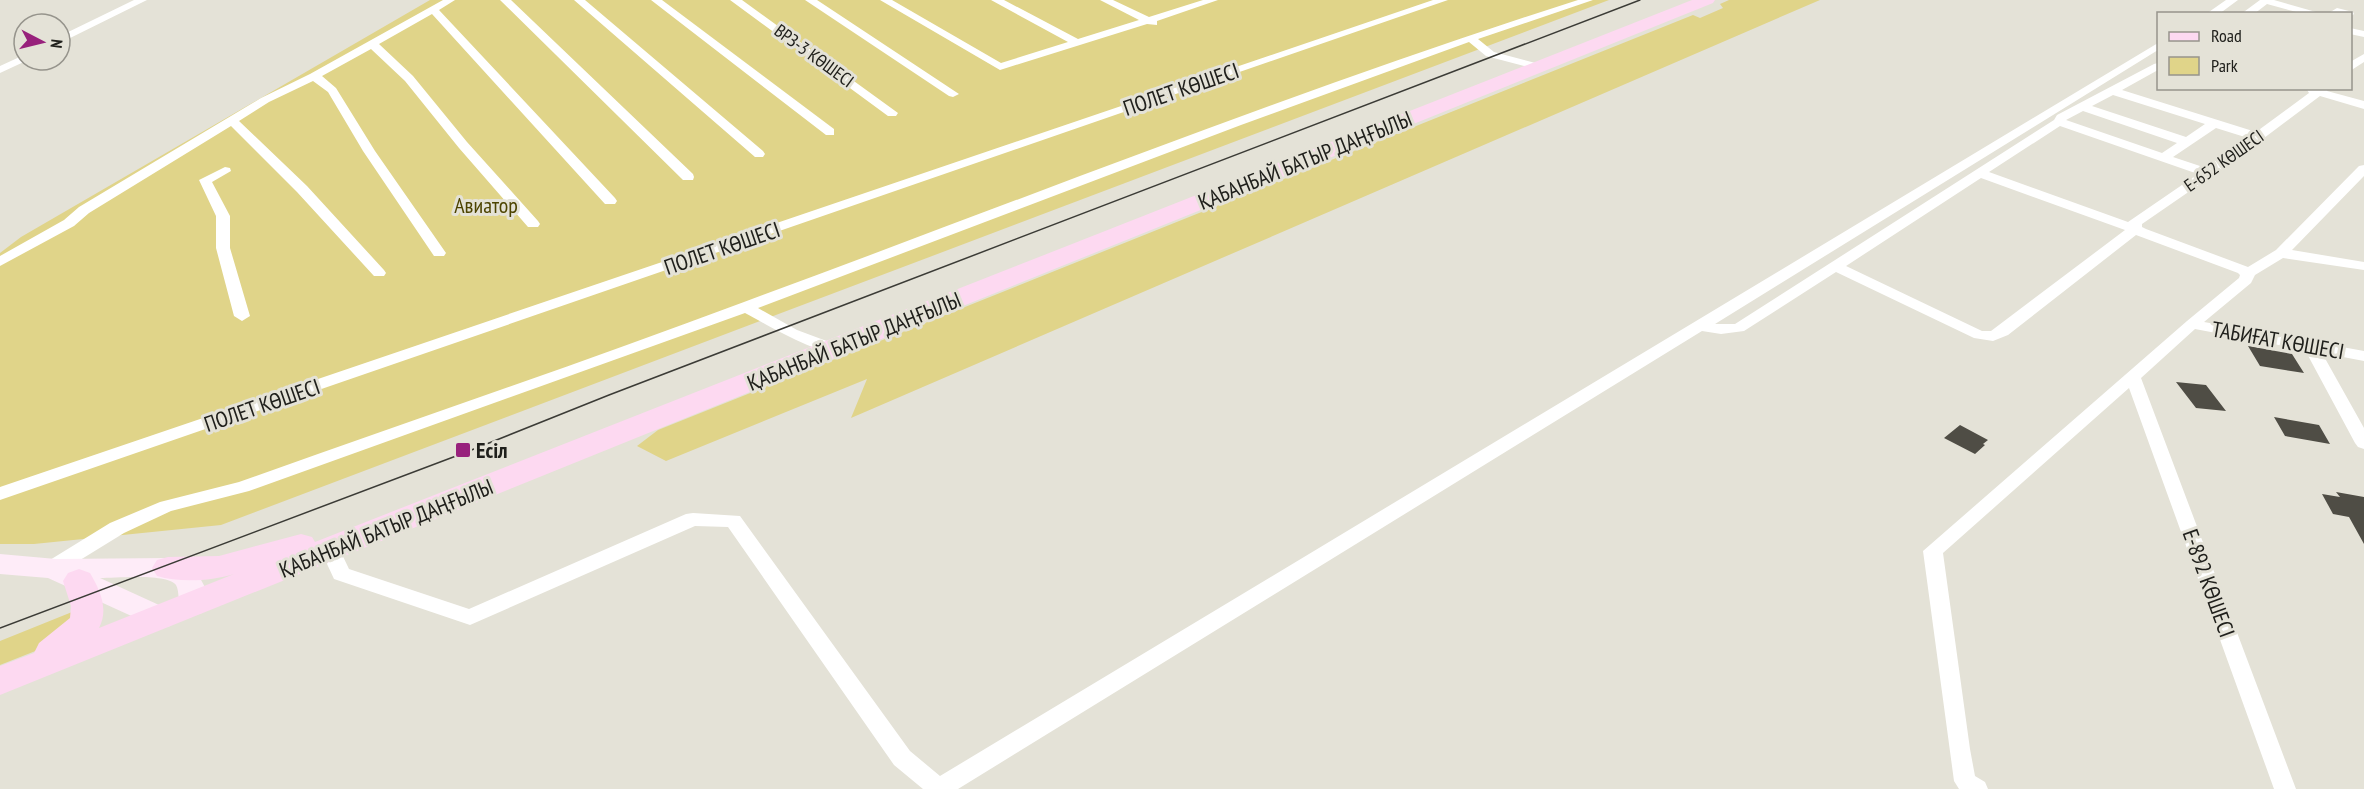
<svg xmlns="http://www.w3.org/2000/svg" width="2364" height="789" font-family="'PT Sans Narrow',sans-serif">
<rect width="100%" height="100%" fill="#e4e2d7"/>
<path fill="#e0d489" d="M430 0H1609L221 525 34 544H0V253L21 237Z
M1729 0H1820L851 418 867 379 666 461 637 446 658 430 1693 15 1700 18 1723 8 1720 4Z
M77 610 72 625 38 650 0 665V641Z"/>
<path fill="#4f4d45" d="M2248 346 2292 354 2304 373 2260 366Z
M2176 382 2206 385 2226 411 2196 408Z
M2274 417 2319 425 2330 444 2285 436Z
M1960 425 1988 440 1983 444 1985 445 1975 454 1944 438Z
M2336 492 2364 497V544L2349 517 2333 514 2322 494 2340 497Z"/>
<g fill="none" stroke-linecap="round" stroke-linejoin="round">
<path fill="#fff" fill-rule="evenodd" d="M134 0H147L60 43V36Z
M443 0H455L439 10 615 198 617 201 615 204H605L432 14 379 44 413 76 467 142 538 221 540 224 538 227H528L459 148 405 81 371 49 322 76 336 88 375 151 446 253 444 256H434L363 151 328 92 313 81 269 102 239 121 307 186 384 270 386 273 384 276H374L297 192 231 126 89 213 74 226 0 266V256L64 220 79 207 261 98 310 74Z
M500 0H511L693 174 694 177 693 180H683Z
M574 0H585L763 151 765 154 763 157H755Z
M651 0H662L834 129V135H826Z
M730 0H742L898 113 896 116H888Z
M805 0H817L959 94 953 97 949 96Z
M880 0H892L1001 63 1068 42 991 0H1004L1078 39 1139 20 1100 0H1113L1149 17 1203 0H1218L1157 21V25L1147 24 1000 70Z
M1433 0H1448L0 500V487Z
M1578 0H1593L1478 39 1494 52 1543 65V69L1539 70 1486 56 1469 42 1241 125 758 308 797 330 840 346 842 349 840 352C820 357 764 323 745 313L249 491 171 511 124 533 59 573 52 575 45 573 42 568 45 563 110 523 160 502 239 482C407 422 576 365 744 302 1021 200 1296 90 1578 0Z
M2226 0H2238L2219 14H2206Z
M2260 0H2274L2323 14H2304L2267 4 2254 14H2241Z
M2337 8 2353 12 2354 14 2350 17V14H2327Z
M2350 28 2364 31V37L2350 34Z
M2158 43V50L1715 324H1735L2054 120 2057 115 2154 64 2158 63V70L2122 90 2256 132 2309 93 2306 88H2328L2327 91 2364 101V109L2320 96 2232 162 2142 224V227L2146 229 2248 267 2276 250 2359 166 2364 165V176L2292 250 2364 262V270L2283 258 2255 275 2251 283 2204 322 2364 351V361L2322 353 2364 428V449L2358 447 2355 443 2305 350 2195 329 2141 378 2296 789H2274L2129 388 1943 553 1970 749 1975 776 1985 782 1988 789H1959L1954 781 1923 551 2187 321 2239 278 2240 275 2238 273 2136 235 2008 335 1993 341 1974 338 1836 272 1744 331 1721 334 1702 331 958 789H923L894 765 728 527 695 526 470 625 334 579 321 551 324 546 331 544 338 546 349 569 469 609 686 514 693 513 740 516 910 751 940 776ZM2113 95 2205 124 2186 137 2092 106ZM2083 111 2177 143 2162 153 2066 120ZM2060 126 2198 174 2128 222 1989 172ZM2216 128 2248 138 2206 168 2173 157ZM1981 178 2125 230 1991 331H1982L1846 266Z
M2364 54V62L2350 71V62Z
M24 55V60H28L0 73V66Z
M225 167 230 168 231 171 212 182 230 216V248L250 316 242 321 234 316 216 248V216L199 180Z"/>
<path fill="#feecf8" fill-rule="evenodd" d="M0 554 56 559 168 558 195 569 206 589 207 605 202 613 192 616 182 613C177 603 180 592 176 585 167 573 116 578 100 578L170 610 175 618 170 626 160 629 48 578 0 574Z"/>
<path fill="#fdd9f1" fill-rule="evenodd" d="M1692 0H1715L1713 3 0 695V666L34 653 39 643 70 618 71 606 63 581 68 573 79 569 90 573C100 590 109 609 99 628L234 574C211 581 180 583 157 576L152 568 157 560 168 557 219 556 301 534 312 537 315 542Z"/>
<path stroke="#3b3b36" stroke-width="1.5" d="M0 628 464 453 609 395 1640 0"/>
</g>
<rect fill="#98217c" stroke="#e4e2d7" stroke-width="2" x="455" y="442" width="16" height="16" rx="3"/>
<g text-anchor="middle" stroke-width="6" stroke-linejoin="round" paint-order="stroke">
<g font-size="18" fill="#20201c" stroke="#e4e2d7">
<text transform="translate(814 56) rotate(36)" y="6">ВРЗ-3 КӨШЕСІ</text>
<text transform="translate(2224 161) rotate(-35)" y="6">Е-652 КӨШЕСІ</text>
</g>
<g font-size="22" fill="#20201c" stroke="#e4e2d7">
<text transform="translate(1181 89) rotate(-19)" y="8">ПОЛЕТ КӨШЕСІ</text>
<text transform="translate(1305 160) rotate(-22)" y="8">ҚАБАНБАЙ БАТЫР ДАҢҒЫЛЫ</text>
<text transform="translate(722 248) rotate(-19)" y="8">ПОЛЕТ КӨШЕСІ</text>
<text transform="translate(2278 340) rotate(10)" y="8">ТАБИҒАТ КӨШЕСІ</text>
<text transform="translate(854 341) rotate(-22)" y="8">ҚАБАНБАЙ БАТЫР ДАҢҒЫЛЫ</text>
<text transform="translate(262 405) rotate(-19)" y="8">ПОЛЕТ КӨШЕСІ</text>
<text transform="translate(386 528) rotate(-22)" y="8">ҚАБАНБАЙ БАТЫР ДАҢҒЫЛЫ</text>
<text transform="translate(2209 583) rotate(70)" y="8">Е-892 КӨШЕСІ</text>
</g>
<g font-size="22" fill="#4d4401" stroke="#e4e2d7">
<text x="486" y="213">Авиатор</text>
</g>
<g font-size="22" font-weight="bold" fill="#20201c" stroke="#e4e2d7" text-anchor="start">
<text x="476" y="458">Есіл</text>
</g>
</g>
<rect x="2157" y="12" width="195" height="78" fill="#e4e2d7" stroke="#96948c" stroke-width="1.5"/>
<rect x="2169" y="32" width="30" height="9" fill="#fdd9f1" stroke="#96948c" stroke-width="1.5"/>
<text x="2211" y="42" font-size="18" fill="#20201c">Road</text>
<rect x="2169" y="57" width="30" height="18" fill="#e0d489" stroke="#96948c" stroke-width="1.5"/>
<text x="2211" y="72" font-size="18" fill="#20201c">Park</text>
<g transform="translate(42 42) rotate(97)"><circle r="28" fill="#e4e2d7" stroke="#96948c" stroke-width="1.5"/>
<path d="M0-4.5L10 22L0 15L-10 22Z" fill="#98217c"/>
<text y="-9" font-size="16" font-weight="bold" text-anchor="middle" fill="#20201c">N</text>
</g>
</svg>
